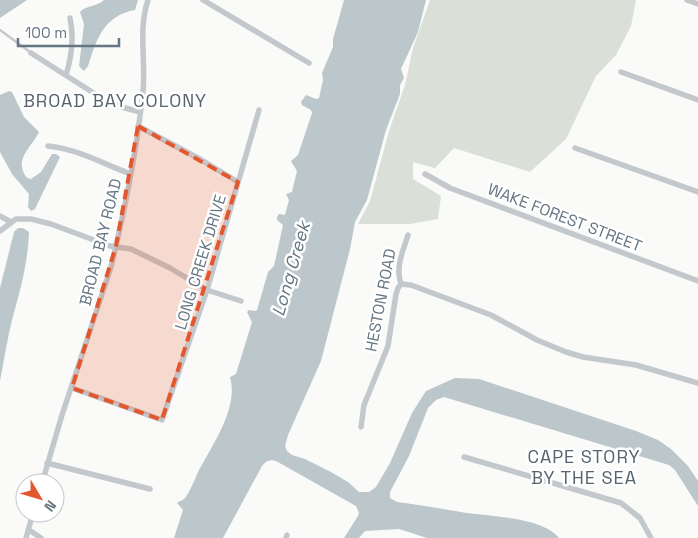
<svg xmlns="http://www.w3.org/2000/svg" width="698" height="538" font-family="'Space Grotesk',sans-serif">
<rect width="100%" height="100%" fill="#fafaf8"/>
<path fill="#dadfd7" d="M430 0H636L631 26 616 55 596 76 566 139 530 172 454 148 435 168 413 162V179L441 196 438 219 410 224H358L370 201 389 131 405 85 413 48Z"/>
<path fill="#bbc7cb" d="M0 0H27L0 18Z
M104 0H138L135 10C103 16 97 39 88 66L84 71 79 66 84 24 80 12C86 5 97 7 104 0Z
M344 0H426L418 32 401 69 404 78 400 85V94L386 130 367 200 355 222 350 249 321 361 288 435 285 446 287 451 292 455 305 459 331 472 348 482 359 492H369L376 487 390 463 412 413 426 391 455 378 479 379 636 431 658 440 671 449 688 466 698 481V506L675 470 669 465 444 397 436 400 428 408 409 456 390 492V498L397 502C420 505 443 509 467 513 490 516 544 518 559 538H427L399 529 365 531 359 538H344L358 516 359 513 356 506 276 461C269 459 266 461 262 466L223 538H174L183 510 177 503C179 501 182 501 184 499 188 496 196 477 198 472 212 445 239 408 230 377L236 374 252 322 247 312 249 310 255 311 257 310 268 272 274 266 283 225 277 220V217L279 214 285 215 289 200 286 194 292 192 297 171 291 161 298 155 312 113 311 110 302 105 301 102 306 95 316 99 319 98 323 80 322 73 333 47V39Z
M9 91 12 92 24 117 39 132C34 144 17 156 23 171 25 176 26 178 31 179L41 172 52 154H56L60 157 35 209 31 211 28 207 29 194 12 174 0 152V95Z
M18 228H23L29 232C28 263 20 291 12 320 7 340 4 361 0 381V288L14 232Z"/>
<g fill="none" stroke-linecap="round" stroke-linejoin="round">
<path stroke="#c3c8cc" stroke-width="2.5" d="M0 30 30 52"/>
<path stroke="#c3c8cc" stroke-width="5.5" d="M203 0 309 63
M687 0 698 4
M31 53 106 101 118 106 140 112
M621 72 698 100
M66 75C72 56 74 37 70 18
M138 126 200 159 238 182
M48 146C78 149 103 164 131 174
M575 148 698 192
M425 174 450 188 698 281
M0 216 11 222
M0 231 16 219H31L51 224 110 246 131 249 170 268 207 290 241 301
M401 284 411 285 491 315 537 340 566 352 583 357 636 365 698 383
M72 388 162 420 207 290 259 110
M361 427 364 405 388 346 396 294 398 288 401 284C395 268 403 251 408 235
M464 457 621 503 640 518 651 538
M47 463 150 489
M42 483 62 415 111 267C125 209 137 150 143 91 146 61 138 29 148 0
M29 530 41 538
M26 538 33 513
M286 538 287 535"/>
</g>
<path fill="#e4572e" fill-opacity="0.2" stroke="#e4572e" stroke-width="4" stroke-dasharray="10 6" stroke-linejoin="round" d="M138 126 238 182 162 420 72 388 116 246Z"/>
<g text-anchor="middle" stroke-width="5" stroke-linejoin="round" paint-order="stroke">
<g font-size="16" fill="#657683" stroke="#fff">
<text transform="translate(565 217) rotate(21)" y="6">WAKE FOREST STREET</text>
<text transform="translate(100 242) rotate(-76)" y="6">BROAD BAY ROAD</text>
<text transform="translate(200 262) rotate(-73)" y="6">LONG CREEK DRIVE</text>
<text transform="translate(380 300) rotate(-79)" y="6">HESTON ROAD</text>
</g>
<g font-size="18" letter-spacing="1" fill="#57646e" stroke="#fff">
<text x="115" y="107">BROAD BAY COLONY</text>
<text x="584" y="463">CAPE STORY<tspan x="584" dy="21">BY THE SEA</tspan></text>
</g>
<g font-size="18" font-style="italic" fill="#60757c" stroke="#fff">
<text transform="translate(291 269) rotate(-74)" y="6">Long Creek</text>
</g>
</g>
<g transform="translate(40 498) rotate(128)"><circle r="24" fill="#ffffff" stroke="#c1c8cd"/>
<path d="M0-4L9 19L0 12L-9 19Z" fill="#e4572e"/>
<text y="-8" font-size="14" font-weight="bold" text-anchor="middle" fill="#657683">N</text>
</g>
<path d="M18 38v8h101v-8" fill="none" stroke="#657683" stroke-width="2.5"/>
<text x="25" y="38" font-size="15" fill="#657683" stroke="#ffffff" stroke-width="4" paint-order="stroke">100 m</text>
</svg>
